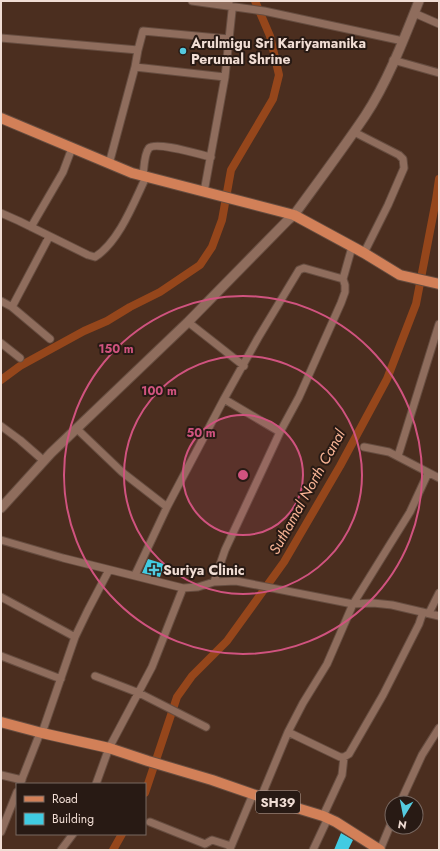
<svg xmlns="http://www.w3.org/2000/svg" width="440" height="851" font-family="Jost,sans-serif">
<rect width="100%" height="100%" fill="#4b2e1f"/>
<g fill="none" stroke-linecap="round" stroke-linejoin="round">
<path stroke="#95461b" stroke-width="8" d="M1 380 20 366 84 331 107 321 130 307 160 292 200 265 212 247 222 220 231 170 273 99 279 75 270 36 255 1
M145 793 177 697 192 676 227 641 284 562 340 466 387 379 416 304 436 200 439 179
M113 850 122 834"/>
</g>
<path fill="#40cbe2" d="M148 559 164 564 160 577 142 573Z
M341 833 353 840 348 850H334Z"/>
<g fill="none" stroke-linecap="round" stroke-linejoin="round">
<g stroke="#664d40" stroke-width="9">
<path id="minor" d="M192 1 264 11 403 41
M414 13 439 24
M1 38 138 50
M393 60 439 73
M225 77 229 39
M354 132 399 155 403 159 404 168 388 205 364 253
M109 164 135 67
M143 176C144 168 144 154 149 148 156 141 201 155 211 157
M204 192 225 77 135 67 138 50 143 31 229 39 232 11V8L229 6V1
M1 213 19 221 88 255 95 257C119 242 134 202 146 177
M31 227 63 172 72 148
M1 301 12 307 50 339
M12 307 49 237
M188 322 244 366
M1 343 20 358
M224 399 280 432
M1 426 20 440 44 461
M77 429 122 472 167 507
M364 447 389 452 439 478
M398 456 439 324
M1 540 63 558 183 588 198 587 214 582 236 581 353 604 373 603 392 605 439 616
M135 575 167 507 224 399 258 338 299 270 304 268 343 279
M214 582 225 550 280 432 299 397 341 303 345 292V285L343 279 352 247
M1 597 75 637
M429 613 439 593
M1 656 61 679
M95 676 139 693 206 727
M288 732 340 757H344L349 754 383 695 419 624 423 612
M42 733 75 637 88 610 109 570
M1 775 22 780
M20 784 40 733
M96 784 109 748 152 667 183 588
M261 797 288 732 303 703 327 664 353 604 410 512 428 473
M400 803 422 755 439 728
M323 816 342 775 344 757
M150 822 205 844 212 840 231 846
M1 832 17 792
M230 849 253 794
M61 850 73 834
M313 850 328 818
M380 850 392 821"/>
</g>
<g stroke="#664d40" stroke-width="11">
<path id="tertiary" d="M1 508 51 453 188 322 288 220 294 215C318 182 342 150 365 116 387 83 404 39 419 1"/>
</g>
<g stroke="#664d40" stroke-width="12">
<path id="primary" d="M1 118 132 173 294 215 364 253 400 275 439 284
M1 722 42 733 109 748 148 761 212 780 261 797 323 816 336 822 380 850"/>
</g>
<use href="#minor" stroke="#8f6d5d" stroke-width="7"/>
<use href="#tertiary" stroke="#8f6d5d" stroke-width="9"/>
<use href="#primary" stroke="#d28058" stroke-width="10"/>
</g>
<circle cx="243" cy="475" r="60" fill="#d0537f" fill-opacity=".12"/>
<g fill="none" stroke="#d0537f" stroke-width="2">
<circle cx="243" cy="475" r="60"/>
<circle cx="243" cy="475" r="119"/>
<circle cx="243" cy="475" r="179"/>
</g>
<g fill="#55cadf" stroke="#281a14" stroke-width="1.5">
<circle cx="183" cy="51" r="4"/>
<path d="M152 564h4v4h4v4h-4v4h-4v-4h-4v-4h4z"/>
</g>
<g text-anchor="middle" stroke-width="4" stroke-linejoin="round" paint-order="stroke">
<rect fill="#281a14" stroke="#b4a29a" stroke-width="1" x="256" y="791" width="44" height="22" rx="3"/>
<g font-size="13" font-weight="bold" fill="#f0ddd4">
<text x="278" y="807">SH39</text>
</g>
<g font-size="14" font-weight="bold" fill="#f0ddd4" stroke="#281a14" text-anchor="start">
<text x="191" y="48">Arulmigu Sri Kariyamanika<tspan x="191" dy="16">Perumal Shrine</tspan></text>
<text x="163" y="575">Suriya Clinic</text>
</g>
<g font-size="15" font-style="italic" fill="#f8b495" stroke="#281a14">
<text transform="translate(307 492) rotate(-61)" y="5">Suthamal North Canal</text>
</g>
</g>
<circle cx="243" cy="475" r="6" fill="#d0537f" stroke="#281a14" stroke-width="2"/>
<g font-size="12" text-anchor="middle" font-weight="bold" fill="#d0537f" stroke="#281a14" stroke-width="4" stroke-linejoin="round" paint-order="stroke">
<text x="116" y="353">150 m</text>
<text x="159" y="395">100 m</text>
<text x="201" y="437">50 m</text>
</g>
<rect width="440" height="851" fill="none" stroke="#f0ddd4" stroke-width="4"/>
<rect x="16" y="783" width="130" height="52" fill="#281a14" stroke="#786861"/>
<rect x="24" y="796" width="20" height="6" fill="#d28058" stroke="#786861"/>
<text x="52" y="803" font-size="12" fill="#f0ddd4">Road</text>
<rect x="24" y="813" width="20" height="12" fill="#40cbe2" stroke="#786861"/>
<text x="52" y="823" font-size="12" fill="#f0ddd4">Building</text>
<g transform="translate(404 815) rotate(190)"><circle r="19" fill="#281a14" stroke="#786861"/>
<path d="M0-3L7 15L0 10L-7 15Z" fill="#55cadf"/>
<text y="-6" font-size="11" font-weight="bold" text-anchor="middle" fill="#f0ddd4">N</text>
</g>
</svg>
